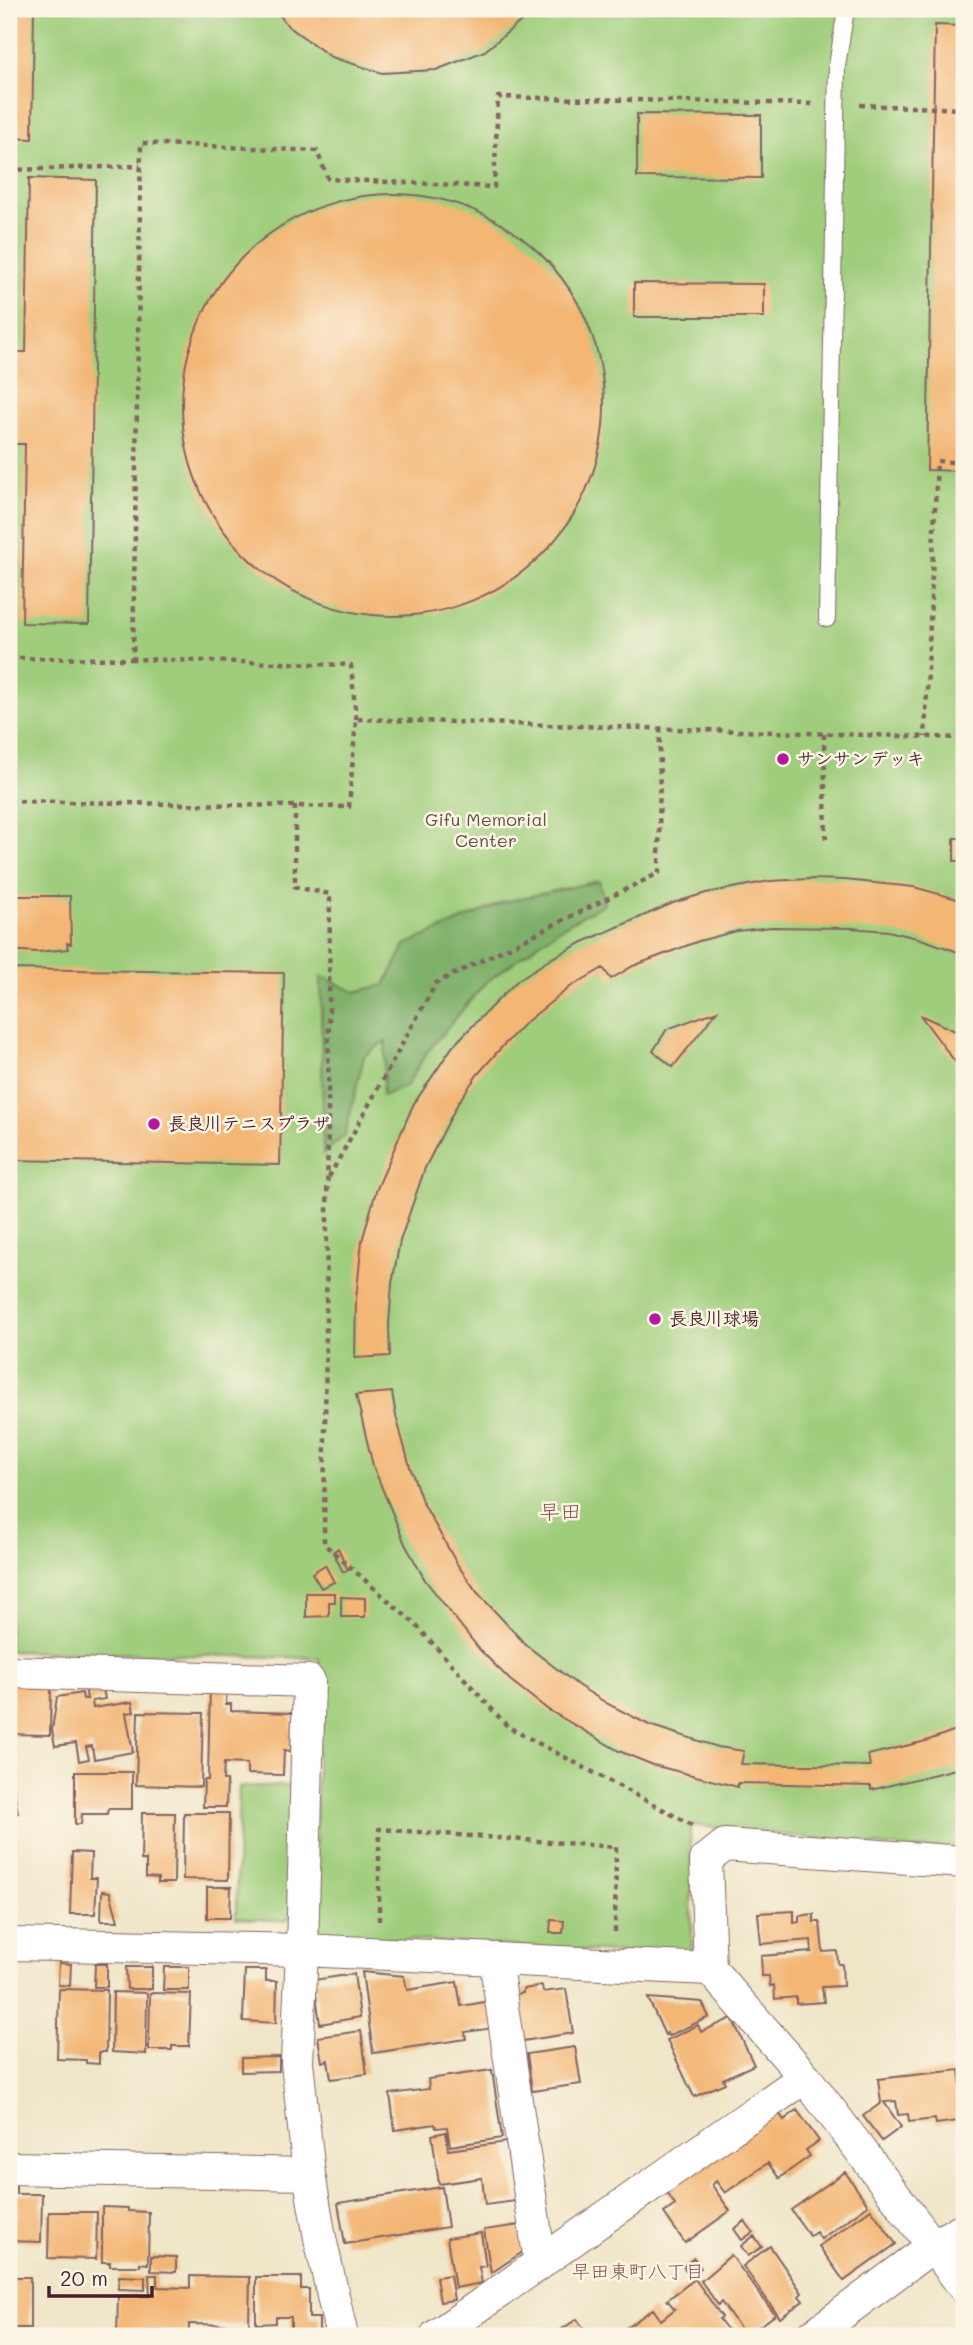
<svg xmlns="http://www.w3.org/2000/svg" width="973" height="2345" font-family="Mali,'Klee One',sans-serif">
<rect width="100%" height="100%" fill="#fcf5e5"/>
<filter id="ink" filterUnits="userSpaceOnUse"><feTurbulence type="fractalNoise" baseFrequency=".0143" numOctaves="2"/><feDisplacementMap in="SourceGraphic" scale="14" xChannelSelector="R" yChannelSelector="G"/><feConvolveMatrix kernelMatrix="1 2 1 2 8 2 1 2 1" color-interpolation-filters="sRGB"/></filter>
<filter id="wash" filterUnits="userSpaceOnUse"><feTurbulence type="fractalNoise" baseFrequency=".00686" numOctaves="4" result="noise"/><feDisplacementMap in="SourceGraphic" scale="28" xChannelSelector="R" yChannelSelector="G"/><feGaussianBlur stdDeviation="1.57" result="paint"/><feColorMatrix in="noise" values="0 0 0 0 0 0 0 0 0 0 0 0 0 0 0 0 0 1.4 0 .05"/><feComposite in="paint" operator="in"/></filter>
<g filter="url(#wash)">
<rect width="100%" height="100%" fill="#efe5c7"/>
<path fill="#9fcd7b" stroke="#747653" stroke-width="2" d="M9 9H964V1846L913 1849 690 1825 692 1947 682 1956 322 1935 315 1909 319 1658 9 1651Z
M297 1785 294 1912 285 1921 236 1918 239 1787Z"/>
<path fill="#7fb06b" stroke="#64684b" stroke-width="2" d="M599 881 604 904 560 928 485 983 426 1053 406 1087 382 1096 386 1041 364 1056 345 1135 323 1154 321 976 355 992 385 985 405 945 504 902Z"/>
<g id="blocks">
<path fill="#f3b675" d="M9 9H34L32 139 9 138Z
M275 9H531L526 17 485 51 436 70 382 73 331 57 288 26Z
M935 25 964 26V471L927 470Z
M637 114 761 115V178L637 177Z
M29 178 96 180 89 624 22 623 25 444H9V352H26Z
M182 405a211 211 0 1 1 422 0a211 211 0 1 1-422 0Z
M634 283 764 284V317H634Z
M954 838H964V861H954Z
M809 879 845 880 914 887 964 901V954L921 939 888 931 851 928 771 927 737 931 699 941 633 966 611 979 603 968 570 987 525 1023 500 1049 477 1075 458 1103 425 1168 400 1241 392 1284 389 1325 390 1356 355 1358 356 1299 362 1241 376 1191 413 1105 453 1046 491 1007 518 980 552 958 583 942 673 903 706 893 770 881Z
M9 896H70L71 944 67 943 68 949 37 952 9 950Z
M9 969 284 973 280 1165 9 1160Z
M717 1011 673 1067 653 1051 667 1029Z
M920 1015 964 1035V1070L962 1071Z
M392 1392 396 1416 410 1467 422 1501 457 1564 477 1592 526 1645 579 1686 608 1704 649 1725 718 1747 744 1751 741 1764 870 1766 868 1755 926 1741 964 1727V1767L871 1790V1786L738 1783V1787L653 1765 619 1751 547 1709 510 1680 480 1650 425 1580 405 1544 373 1466 356 1395Z
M338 1548 348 1570 343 1572 333 1552Z
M325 1565 334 1582 321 1588 312 1573Z
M306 1593H335V1602H329V1616L306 1617Z
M341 1597 365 1598V1617H341Z
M9 1678 51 1686 50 1735 9 1734Z
M101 1678 105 1699 92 1701 93 1708 132 1702 134 1712 126 1713 133 1752 94 1759 92 1746 86 1747 89 1759 79 1761 76 1743 55 1746 52 1730 57 1697 82 1693 83 1699H87L84 1681Z
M210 1686H227L226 1704H231V1711L292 1713 291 1751 284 1750 283 1775 247 1774V1764L224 1763 223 1780H227L226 1807H203L204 1780H208Z
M138 1712 203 1713 201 1787 136 1785Z
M9 1764 18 1813 9 1815Z
M75 1772H132V1809H108L107 1814H82L81 1824H75Z
M142 1813H175L174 1883H158V1878L146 1877V1860H141Z
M184 1813H229L228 1880 183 1879Z
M9 1829H14V1893H9Z
M72 1852 91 1853 90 1878H97L95 1914H70Z
M207 1887H231L230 1918H207Z
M102 1891 110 1892 118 1921H101Z
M794 1911V1923L799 1922V1916L814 1914V1922H820L823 1952 837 1951 838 1964H842L843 1986 822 1987 824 2002 796 2004V1997L775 1999 774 1985 770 1986 769 1976H762L761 1956 812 1952 811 1940 761 1944 758 1913Z
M551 1920 564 1921 563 1933H550Z
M59 1963 71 1964 70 1986 58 1985Z
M95 1964H107V1987H94Z
M126 1967H152V1989H127Z
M164 1967H189V1990H163Z
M245 1970H266V1981H277L276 2023 243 2021Z
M362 1972 404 1976 407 1990 457 1982 461 2006 491 2001 494 2028 465 2032 466 2039 373 2053Z
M354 1974 360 2017 320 2024 314 1980Z
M542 1986 543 1992 566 1989 573 2033 523 2041 515 1994 523 1993V1989Z
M59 1989 107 1990 106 2052H99V2064L86 2063V2060L57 2059Z
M113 1992 147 1993 146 2054 112 2052Z
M150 1993 191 1994 189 2046H172V2050H149Z
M648 1998 702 2002 709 2017 668 2036 667 2033 665 2035Z
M732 2018 754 2065 723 2079 725 2083 694 2097 667 2040 698 2025 701 2032Z
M361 2031 367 2074 331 2079 328 2060 322 2062 318 2037Z
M575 2047 581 2084 532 2091 527 2054Z
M279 2057V2071L241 2072V2058Z
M492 2070 502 2138 450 2146 447 2127 436 2128 435 2124 395 2130 390 2094 429 2089 428 2079Z
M959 2070 964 2114H958L959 2121 936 2124 935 2119 909 2122 908 2114 898 2115 896 2101 884 2102 901 2127 882 2141 863 2116 881 2103 878 2079Z
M797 2110 819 2141 806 2150 810 2156 779 2178 768 2163 725 2193 716 2181 712 2185 730 2211 685 2243 664 2213 675 2205 666 2191 778 2112 784 2120Z
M446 2132 448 2150 506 2142 516 2201 485 2205 482 2178 439 2184 432 2135Z
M845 2172 868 2205 821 2239 816 2232 810 2236 791 2210Z
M9 2182H16V2194H42L41 2242 9 2241Z
M442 2187 448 2227 345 2244 338 2203Z
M102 2207 128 2208V2211L149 2212 148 2264 140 2263V2266H110V2262H102Z
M871 2209 896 2244 844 2281 819 2246Z
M49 2212H97L96 2259 48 2258Z
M745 2221 753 2232 742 2240 734 2229Z
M520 2225 524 2251 491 2273 484 2230Z
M481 2233 486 2266 479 2267 482 2283 455 2288 447 2238Z
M754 2236 762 2247 748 2256 741 2246Z
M770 2246 802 2293 799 2296 803 2301 780 2318 743 2266Z
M731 2255 775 2315 746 2336 721 2302 718 2305 701 2281Z
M151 2256 176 2257V2272L151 2271Z
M694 2258 701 2268 690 2276 683 2266Z
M149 2275H157V2287L190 2288V2276L250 2277 249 2325 189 2324V2336H166V2331H149V2336H117L118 2296H150Z
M450 2275 454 2300 440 2302 436 2277Z
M119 2276 145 2277V2290L118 2289Z
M9 2277H30V2328H9Z
M256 2277H301V2289H309V2318H319V2331H323V2336H249V2333L282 2334V2331H291V2317H276V2323L256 2324Z
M695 2279 722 2317 719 2319 727 2329 718 2336H615L653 2309 661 2320 675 2309 667 2300Z
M577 2319 589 2336H557L555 2334Z"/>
</g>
</g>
<g filter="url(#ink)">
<use href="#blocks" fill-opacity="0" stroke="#846462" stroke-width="2"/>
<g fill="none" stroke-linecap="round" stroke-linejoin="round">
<g stroke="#846462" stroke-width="18">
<path id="lane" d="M827 619 837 66 846 9"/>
</g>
<g stroke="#846462" stroke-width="34">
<path id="street" d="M9 1672 309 1681 302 1950 297 2062 309 2174 320 2238 342 2336
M9 1944 302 1950 710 1969 805 2077 964 2287
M495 1959 540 2262
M710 1969 706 1860 725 1845 964 1862
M9 2168 309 2174
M436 2336 805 2077
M812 2336 933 2246 964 2228"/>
</g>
<path stroke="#846462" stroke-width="4.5" stroke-dasharray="5 5" stroke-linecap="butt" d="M860 105 964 109V463L937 461 925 737
M9 170 140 166
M9 658 133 659
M356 719 351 665 133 659 141 143 317 151 328 179 494 187 498 97 813 104
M824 734 826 843
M9 801 349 807 356 719 964 738
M295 806V887L330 894 324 1544 416 1625 508 1727 694 1826
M329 1177 436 983 659 873 660 729
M379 1921V1829L616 1847 615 1932"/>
<use href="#lane" stroke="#fff" stroke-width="16"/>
<use href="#street" stroke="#fff" stroke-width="32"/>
</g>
</g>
<g fill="#b5179e" stroke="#fcf5e5" stroke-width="2.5">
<circle cx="783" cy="759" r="7"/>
<circle cx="154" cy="1124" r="7"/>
<circle cx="655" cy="1319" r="7"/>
</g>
<g text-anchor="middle" stroke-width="5" stroke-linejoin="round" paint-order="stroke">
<g font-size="18" font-weight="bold" fill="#4a1f2b" stroke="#fcf5e5" text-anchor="start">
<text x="797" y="765">サンサンデッキ</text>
<text x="168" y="1130">長良川テニスプラザ</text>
<text x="669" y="1325">長良川球場</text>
</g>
<g font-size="18" fill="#645343" stroke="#fcf5e5">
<text x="486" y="826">Gifu Memorial<tspan x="486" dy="21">Center</tspan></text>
</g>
<g font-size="19" fill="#855445" stroke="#fcf5e5">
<text x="638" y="2278">早田東町八丁目</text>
</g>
<g font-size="21" fill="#855445" stroke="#fcf5e5">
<text x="560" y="1519">早田</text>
</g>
</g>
<rect width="973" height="2345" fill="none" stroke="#fcf5e5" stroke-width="35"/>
<path d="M49 2286v10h103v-10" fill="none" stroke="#4a1f2b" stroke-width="3.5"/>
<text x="60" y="2286" font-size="21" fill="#4a1f2b" stroke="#fcf5e5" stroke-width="5" paint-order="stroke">20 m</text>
</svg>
